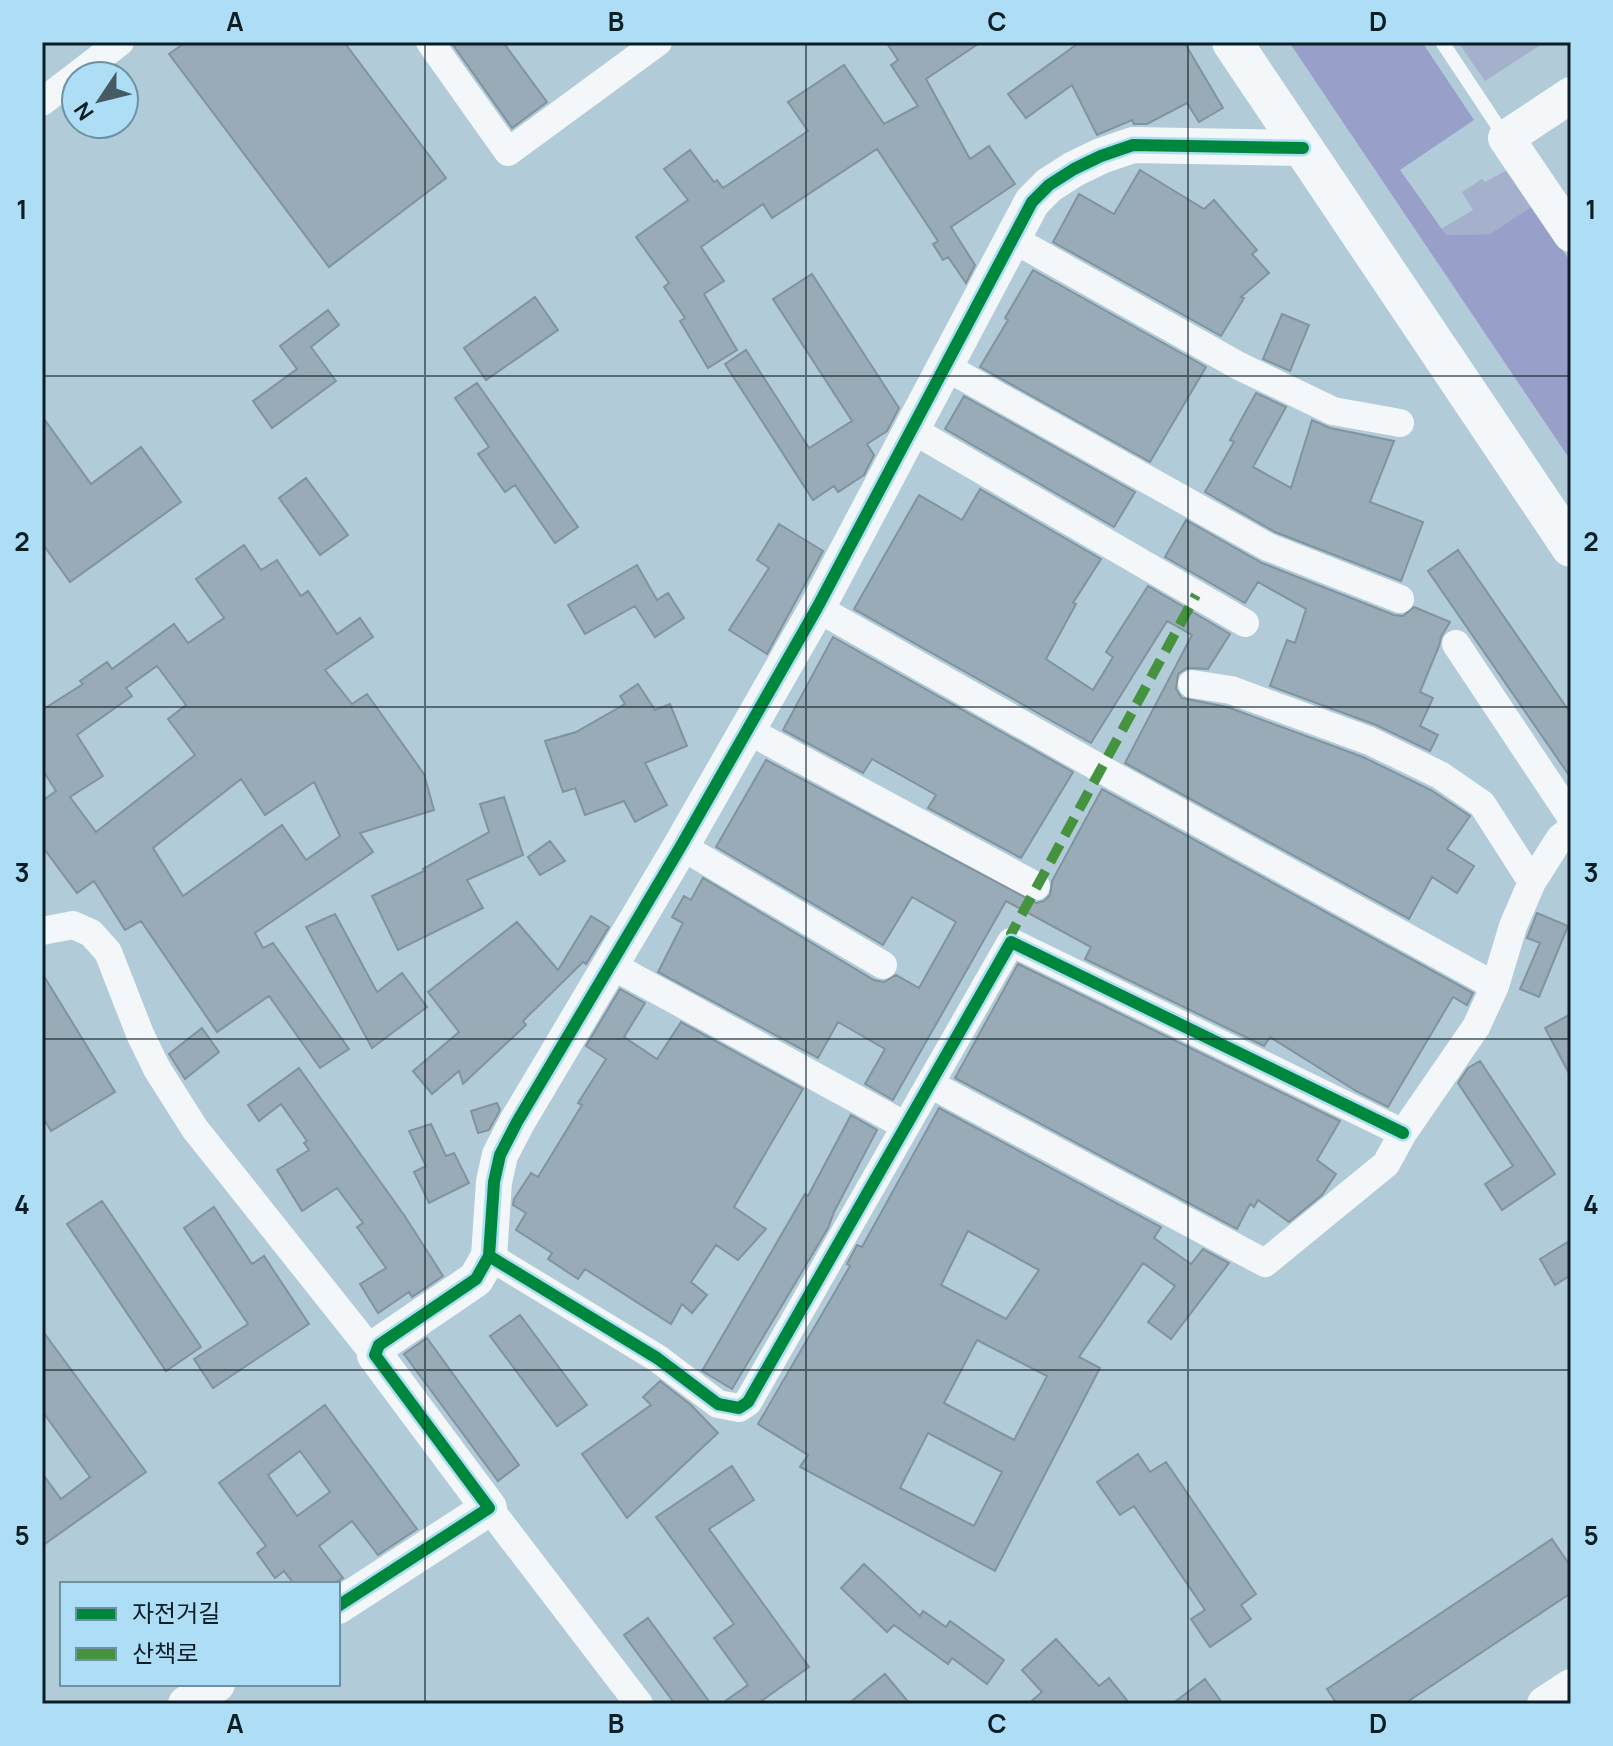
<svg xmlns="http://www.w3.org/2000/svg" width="1613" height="1746" font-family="Manrope,'Noto Sans KR',sans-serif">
<rect width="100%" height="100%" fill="#b1cbd8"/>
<path fill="#a5b0cc" d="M1458 42H1545L1485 81Z
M1509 169 1534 205 1490 234 1446 235 1441 229 1473 210 1462 192 1482 179 1485 182Z"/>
<path fill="#98a0ca" d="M1289 42H1422L1474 120 1400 170 1446 235 1490 234 1534 205 1571 263V461Z"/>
<path fill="#98abb6" stroke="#81939e" stroke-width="2" fill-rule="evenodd" d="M186 42H344L446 178 329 267 169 54Z
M451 42H503L547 102 512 128Z
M886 42H981L926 79 970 159 989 146 1015 184 951 227 975 265 966 283 948 257 943 260 933 244 938 241 877 149 772 218 763 204 701 247 724 281 704 294 737 350 708 368 680 321 685 318 664 287 669 283 636 237 688 200 664 169 690 150 714 182 717 180 723 188 808 131 788 102 844 65 884 124 918 106 891 65 898 60Z
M1080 42H1184L1223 108 1199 122 1187 103 1147 124H1134L1132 120 1097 135 1072 85 1026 118 1008 94Z
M1140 170 1204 209 1214 200 1257 250 1252 254 1269 273 1241 297 1244 298 1221 336 1053 242 1079 194 1114 214Z
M1033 270 1206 367 1150 462 980 367 1008 320 1005 318Z
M812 274 899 408 887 431 867 444 874 455 864 475 838 492 834 486 813 500 725 364 746 350 809 448 852 421 773 299Z
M535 297 558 330 486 380 464 348Z
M328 310 339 325 311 347 336 381 272 428 253 401 297 369 280 346Z
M1282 314 1309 325 1290 371 1263 359Z
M477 383 578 527 555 543 515 485 505 492 478 454 489 447 455 398Z
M1256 393 1286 407 1253 467 1291 488 1312 420 1330 428 1394 441 1370 502 1423 522 1401 581 1275 532 1205 492 1234 442 1230 440Z
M964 396 1135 492 1114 527 945 429Z
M42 416 91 484 141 447 181 502 70 582 42 543Z
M306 478 348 535 320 555 279 498Z
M980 489 1101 559 1073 603 1076 604 1046 659 1093 690 1113 657 1106 652 1148 586 1230 634 1208 669 1187 668 1178 674 1176 689 1182 698 1227 707 1363 757 1431 790 1470 816 1447 849 1474 866 1457 893 1432 877 1409 919 1125 763 1192 635 1167 621 1091 743 854 609 919 495 962 520Z
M1186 520 1262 563 1394 615 1403 616 1414 607 1450 622 1441 637 1439 646 1420 692 1433 698 1420 726 1438 735 1430 751 1376 725 1270 686 1287 640 1295 643 1306 609 1258 582 1245 603 1165 557Z
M779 524 823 551 767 654 729 630 769 568 757 560Z
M244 545 261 570 277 560 301 596 308 591 337 634 360 618 373 637 325 670 352 704 367 694 424 774 434 810 360 833 373 852 255 933 263 948 273 943 349 1049 320 1068 269 996 217 1032 141 921 125 930 94 881 77 893 42 846V801L56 791 42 769V710L83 684 80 681 107 662 112 669 174 624 188 643 224 618 196 579ZM157 666 186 705 168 719 195 755 96 832 70 797 103 776 77 735 132 696 126 688ZM241 779 265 815 314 782 340 836 306 860 282 825 183 896 153 848Z
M1458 550 1571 714V778L1428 571Z
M637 565 657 600 668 593 684 618 655 637 635 606 585 634 568 605Z
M833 637 1073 772 1021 858 928 808 936 795 872 759 863 773 783 730Z
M638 684 655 710 670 704 687 746 645 763 667 805 635 822 624 801 585 815 575 788 563 792 545 741 576 732 625 704 620 696Z
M766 760 1036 903 1044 901 1050 895 1052 881 1102 789 1473 993 1467 1005 1453 997 1388 1107 1356 1091 1270 1037 1264 1046 1085 959 1091 947 1006 901 893 1100 865 1084 885 1049 838 1022 818 1058 658 972 683 923 672 917 684 896 691 900 703 878 874 980 884 982 896 975 919 988 956 922 912 897 883 945 716 847Z
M504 797 523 855 467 880 483 908 398 950 372 896 424 871 423 869 489 832 480 804Z
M550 841 565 861 540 875 528 857Z
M1537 913 1568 926 1539 997 1520 989 1540 943 1527 938Z
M335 914 377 992 402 973 427 1007 372 1048 306 927Z
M591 916 609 927 586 964 583 962 523 1021 526 1025 463 1084 459 1071 432 1094 413 1071 459 1032 428 992 517 922 558 970Z
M1018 964 1340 1121 1317 1160 1336 1174 1322 1195 1289 1222 1258 1200 1254 1207 1250 1204 1237 1229 955 1078Z
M42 973 115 1092 51 1131 42 1116Z
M620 989 645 1003 624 1037 657 1059 681 1022 803 1089 734 1207 766 1229 738 1260 716 1245 691 1282 707 1295 692 1313 682 1304 671 1324 585 1269 578 1279 548 1259 552 1253 516 1230 526 1213 513 1205 514 1199 531 1173 538 1177 582 1105 578 1103 606 1059 586 1046Z
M1571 1014V1077L1545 1028Z
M202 1028 219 1052 185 1079 169 1054Z
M1480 1061 1555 1174 1502 1210 1485 1184 1513 1166 1458 1083 1468 1068Z
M299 1068 404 1215 443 1276 412 1297 409 1292 378 1313 360 1284 386 1268 357 1227 363 1223 337 1188 302 1211 277 1170 309 1150 304 1143 307 1141 281 1104 259 1121 248 1105Z
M497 1103 500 1110 489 1130 478 1133 471 1111Z
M939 1108 1161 1227 1154 1238 1191 1264 1203 1249 1229 1263 1171 1339 1148 1322 1175 1286 1143 1263 1079 1357 1100 1368 995 1571 800 1467 808 1455 758 1424 850 1266 847 1264 857 1245 862 1247ZM968 1231 1039 1270 1006 1319 941 1285ZM977 1340 1047 1376 1014 1440 944 1403ZM928 1433 1002 1472 974 1526 900 1488Z
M851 1115 877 1130 834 1212 828 1228 732 1389 702 1371 805 1194 808 1196Z
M431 1124 446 1156 454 1153 469 1183 429 1203 414 1172 426 1166 409 1131Z
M102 1201 201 1347 166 1371 67 1224Z
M214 1207 252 1264 264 1256 309 1324 213 1388 194 1359 248 1324 184 1228Z
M1571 1240V1275L1555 1285 1540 1259Z
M520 1315 587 1405 557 1426 490 1336Z
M42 1330 146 1472 42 1546V1473L61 1499 90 1477 42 1411Z
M427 1338 519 1465 498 1481 404 1354Z
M660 1381 691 1405 718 1433 627 1518 582 1454 651 1405 643 1397Z
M325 1405 417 1529 378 1555 352 1521 319 1546 343 1578 333 1584H294L284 1571 275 1578 257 1553 266 1546 219 1483ZM300 1451 330 1492 297 1516 268 1475Z
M1138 1454 1150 1472 1166 1462 1256 1594 1241 1605 1251 1619 1210 1647 1191 1619 1205 1610 1134 1506 1120 1515 1097 1482Z
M732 1466 754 1500 709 1529 809 1667 757 1704H721L748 1685 714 1638 734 1624 656 1517Z
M1552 1539 1571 1567V1593L1404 1704H1337L1327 1689Z
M864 1564 920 1616 923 1611 946 1627 950 1621 1004 1660 987 1684 952 1658 948 1664 894 1625 887 1632 841 1588Z
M648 1618 711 1704H675L624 1635Z
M1056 1639 1099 1686 1109 1678 1130 1704H1028L1042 1692 1022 1670Z
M885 1674 910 1704H848Z
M1205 1679 1223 1704H1172Z"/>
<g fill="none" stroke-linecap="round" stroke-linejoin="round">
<path stroke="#f3f7f9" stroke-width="14" d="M1442 42 1505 137"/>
<path stroke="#f3f7f9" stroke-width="28" d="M430 42 508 152 658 42
M42 102 120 42
M1011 238 1239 366 1333 411 1400 423
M946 367 1268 547 1400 599
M911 429 1245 623
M817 608 1103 770 1495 986
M1456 644 1571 817
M747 730 1036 886
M681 846 883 965
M1532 882 1560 838 1571 829
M42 931 73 925 91 933 108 952 140 1034 157 1069 195 1129 375 1355
M611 965 904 1125
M930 1084 1265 1263 1386 1164 1403 1133 1476 1027 1495 986 1513 926 1532 882 1482 804 1440 775 1370 741 1231 690 1192 684
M489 1256 657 1358 718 1404 739 1408 748 1402 1011 942 1403 1133
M489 1508 639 1704"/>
<path stroke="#f3f7f9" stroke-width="36" d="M1571 95 1506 138 1571 234
M338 1606 489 1508 375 1355 379 1345 476 1279 489 1256 494 1182 500 1155 517 1122 681 846 817 608 1032 202 1049 185 1074 169 1101 156 1133 145 1303 148
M186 1704 217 1684
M1545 1704 1571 1687"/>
<path stroke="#f3f7f9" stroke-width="40" d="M1232 42 1571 547"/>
<path stroke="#45923f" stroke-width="10" stroke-dasharray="20 10" stroke-linecap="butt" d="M1011 942V934L1196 595"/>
<g stroke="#aedef5" stroke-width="17">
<path id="cycleway" d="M489 1256 657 1358 718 1404 739 1408 748 1402 1011 942 1403 1133
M338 1606 489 1508 375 1355 379 1345 476 1279 489 1256 494 1182 500 1155 517 1122 681 846 817 608 1032 202 1049 185 1074 169 1101 156 1133 145 1303 148"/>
</g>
<use href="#cycleway" stroke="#00873e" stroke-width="12"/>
</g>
<path fill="none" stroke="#0b1e26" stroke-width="2" stroke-opacity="0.55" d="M425 42V1704M806 42V1704M1188 42V1704M42 376H1571M42 707H1571M42 1039H1571M42 1370H1571"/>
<rect width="1613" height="1746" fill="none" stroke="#aedef5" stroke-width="88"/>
<rect x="60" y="1582" width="280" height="104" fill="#aedef5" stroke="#6d91a2" stroke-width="2"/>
<rect x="76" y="1608" width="40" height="12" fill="#00873e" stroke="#6d91a2" stroke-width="2"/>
<text x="132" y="1622" font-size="24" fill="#0b1e26">자전거길</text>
<rect x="76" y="1648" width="40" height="12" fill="#45923f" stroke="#6d91a2" stroke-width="2"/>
<text x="132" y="1662" font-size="24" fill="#0b1e26">산책로</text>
<g transform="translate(100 100) rotate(235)"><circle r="38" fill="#aedef5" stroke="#6d91a2" stroke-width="2"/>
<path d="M0-6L14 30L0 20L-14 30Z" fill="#455b64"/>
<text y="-12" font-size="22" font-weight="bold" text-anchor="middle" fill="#0b1e26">N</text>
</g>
<rect x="44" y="44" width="1525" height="1658" fill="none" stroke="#0b1e26" stroke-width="3"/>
<g font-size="26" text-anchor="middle" font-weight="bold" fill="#0b1e26">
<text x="235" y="31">A</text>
<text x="616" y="31">B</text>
<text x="997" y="31">C</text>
<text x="1378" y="31">D</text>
<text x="22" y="219">1</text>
<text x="1591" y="219">1</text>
<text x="22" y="551">2</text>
<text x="1591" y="551">2</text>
<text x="22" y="882">3</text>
<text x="1591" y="882">3</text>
<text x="22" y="1214">4</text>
<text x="1591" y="1214">4</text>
<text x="22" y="1545">5</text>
<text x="1591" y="1545">5</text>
<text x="235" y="1733">A</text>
<text x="616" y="1733">B</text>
<text x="997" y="1733">C</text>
<text x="1378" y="1733">D</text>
</g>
</svg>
